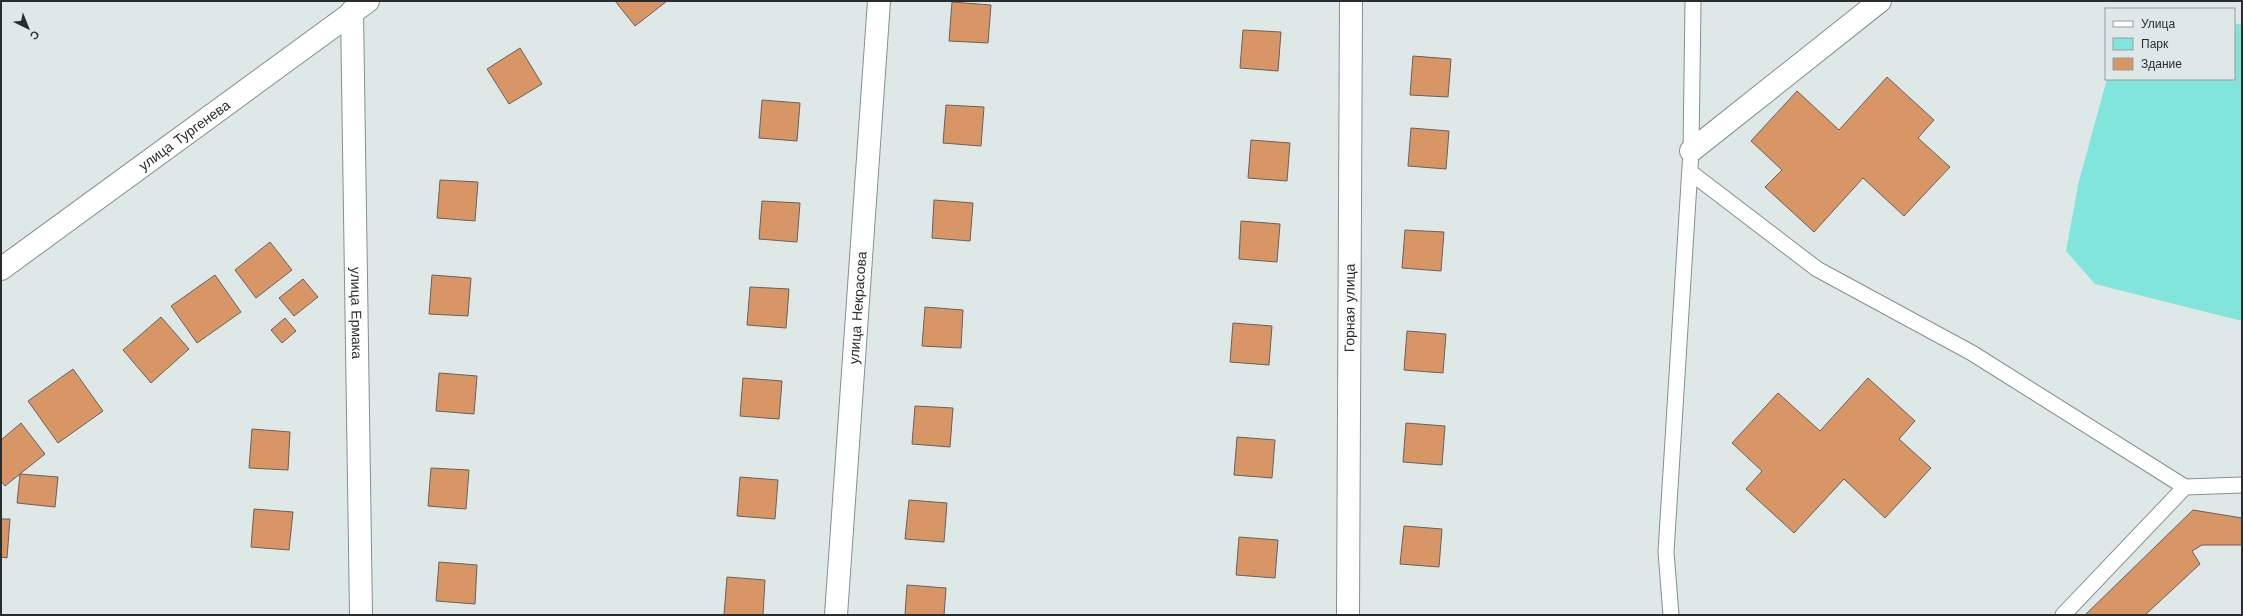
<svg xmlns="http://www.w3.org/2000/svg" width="2243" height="616" font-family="'Work Sans',sans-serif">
<rect width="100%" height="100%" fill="#dee8e7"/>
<path fill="#81e5dc" d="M2234 23 2242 25V321L2095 284 2066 251 2079 181 2107 79H2234Z"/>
<path fill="#d89566" stroke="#68615d" d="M615 1H667L635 26Z
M952 2 991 5 988 43 949 41Z
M1243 30 1281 32 1278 71 1240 68Z
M520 48 542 84 509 104 487 69Z
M1413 56 1451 59 1448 97 1410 95Z
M1887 77 1934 120 1918 138 1950 167 1904 216 1863 178 1814 232 1765 187 1782 170 1751 141 1797 91 1839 130Z
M762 100 800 103 797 141 759 138Z
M946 105 984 107 981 146 943 143Z
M1411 128 1449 131 1446 169 1408 166Z
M1251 140 1290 143 1287 181 1248 178Z
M440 180 478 182 475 221 437 218Z
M934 200 973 203 970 241 932 238Z
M762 201 800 203 797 242 759 239Z
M1241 221 1280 224 1277 262 1239 259Z
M1405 230 1444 232 1441 271 1402 268Z
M270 242 292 270 256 298 235 270Z
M215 275 241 312 197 343 171 306Z
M432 275 471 278 468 316 429 314Z
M303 279 318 297 294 316 279 298Z
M750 287 789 289 786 328 747 325Z
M925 307 963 310 961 348 922 346Z
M161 317 189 349 151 383 123 350Z
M285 318 296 331 282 343 271 330Z
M1233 323 1272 326 1269 365 1230 362Z
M1407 331 1446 334 1443 373 1404 370Z
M73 369 103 411 58 443 28 401Z
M439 373 477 376 474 414 436 411Z
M743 378 782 381 779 419 740 416Z
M1868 378 1915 421 1899 439 1931 468 1885 518 1844 479 1794 533 1746 489 1762 471 1732 443 1778 393 1820 431Z
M915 406 953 408 950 447 912 444Z
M21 423 45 454 5 486 1 481V440Z
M1406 423 1445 426 1442 465 1403 462Z
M252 429 290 432 288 470 249 468Z
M1237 437 1275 440 1272 478 1234 475Z
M431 468 469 470 466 509 428 506Z
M20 474 58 477 55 507 17 503Z
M740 477 778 480 775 519 737 516Z
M909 500 947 503 944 542 905 539Z
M254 509 293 512 289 550 251 547Z
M2193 510 2242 518V545H2202L2192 551 2200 564 2145 615H2085Z
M1 519H10L7 558 1 557Z
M1404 526 1442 529 1439 567 1400 564Z
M1239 537 1278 540 1275 578 1236 575Z
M439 562 477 565 475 604 436 601Z
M727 577 765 580 763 615H724Z
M907 585 946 588 944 615H905Z"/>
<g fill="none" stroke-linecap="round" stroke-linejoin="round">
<g stroke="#86908e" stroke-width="17">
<path id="service" d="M1690 172 1817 269 1972 353 2185 487 2242 485
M1671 615 1666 552 1691 151 1693 1
M2063 615 2185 487"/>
</g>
<g stroke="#86908e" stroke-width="24">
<g id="minor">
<path id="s1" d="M352 11 361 615"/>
<path d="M1691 151 1880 1"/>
<path id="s2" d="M836 615 879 1"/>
<path id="s3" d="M1348 615 1351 1"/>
</g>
</g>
<g stroke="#86908e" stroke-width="24">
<g id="tertiary">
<path id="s4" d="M1 269 368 1"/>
</g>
</g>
<use href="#service" stroke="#fff" stroke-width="15"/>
<use href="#minor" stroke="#fff" stroke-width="22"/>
<use href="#tertiary" stroke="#fff" stroke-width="22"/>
</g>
<g text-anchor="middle" stroke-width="4" stroke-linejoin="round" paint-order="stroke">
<g font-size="14" fill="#2a2d2d" stroke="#dee8e7">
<text dy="5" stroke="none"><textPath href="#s4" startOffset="227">улица Тургенева</textPath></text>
<text dy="5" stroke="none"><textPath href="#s2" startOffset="308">улица Некрасова</textPath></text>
<text dy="5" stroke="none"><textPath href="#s3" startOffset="307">Горная улица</textPath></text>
<text dy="5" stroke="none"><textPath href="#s1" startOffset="302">улица Ермака</textPath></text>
</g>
</g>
<rect width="2243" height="616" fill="none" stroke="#2a2d2d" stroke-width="4"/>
<rect x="2105" y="8" width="130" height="72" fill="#dee8e7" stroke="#969d9d"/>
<rect x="2113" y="21" width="20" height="6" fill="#ffffff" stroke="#969d9d"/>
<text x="2141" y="28" font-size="12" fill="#2a2d2d">Улица</text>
<rect x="2113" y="38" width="20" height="12" fill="#81e5dc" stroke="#969d9d"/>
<text x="2141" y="48" font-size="12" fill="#2a2d2d">Парк</text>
<rect x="2113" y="58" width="20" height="12" fill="#d89566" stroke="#969d9d"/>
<text x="2141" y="68" font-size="12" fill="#2a2d2d">Здание</text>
<g transform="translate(28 28) rotate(137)" stroke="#dee8e7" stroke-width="3" paint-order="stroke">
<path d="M0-3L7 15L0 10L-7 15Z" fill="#2a2d2d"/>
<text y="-6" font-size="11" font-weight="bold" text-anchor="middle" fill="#2a2d2d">С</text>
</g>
</svg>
